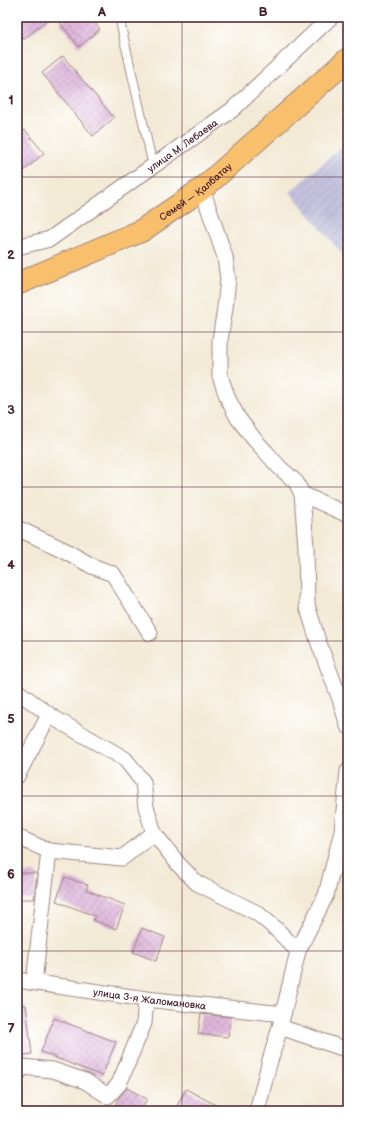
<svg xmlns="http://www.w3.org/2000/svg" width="365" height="1128" font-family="'Balsamiq Sans',sans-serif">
<defs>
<pattern id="industrial-furrows" width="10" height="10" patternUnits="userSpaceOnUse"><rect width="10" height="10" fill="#c3c1dc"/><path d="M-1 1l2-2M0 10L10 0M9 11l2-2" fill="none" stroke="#a9a5bd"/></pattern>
<pattern id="building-cross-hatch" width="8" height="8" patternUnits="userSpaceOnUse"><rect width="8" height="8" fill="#dbb1d9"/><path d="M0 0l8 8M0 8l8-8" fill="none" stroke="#bd98ba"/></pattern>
</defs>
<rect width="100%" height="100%" fill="#fff"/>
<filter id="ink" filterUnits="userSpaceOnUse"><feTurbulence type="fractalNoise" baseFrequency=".025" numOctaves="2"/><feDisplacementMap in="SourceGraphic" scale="8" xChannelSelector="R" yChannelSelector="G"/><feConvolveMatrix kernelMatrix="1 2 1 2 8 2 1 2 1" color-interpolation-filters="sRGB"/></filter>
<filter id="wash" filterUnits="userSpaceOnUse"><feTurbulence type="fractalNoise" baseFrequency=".012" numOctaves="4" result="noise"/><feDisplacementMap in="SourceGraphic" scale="16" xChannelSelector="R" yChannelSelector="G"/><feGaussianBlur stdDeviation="0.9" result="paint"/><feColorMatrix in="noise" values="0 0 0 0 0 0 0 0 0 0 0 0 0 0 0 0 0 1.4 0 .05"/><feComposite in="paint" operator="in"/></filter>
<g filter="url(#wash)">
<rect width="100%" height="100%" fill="#f3ead5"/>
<path fill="url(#industrial-furrows)" d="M348 141V261L290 192Z"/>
<g id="blocks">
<path fill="url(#building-cross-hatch)" d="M17 17H51L24 39 17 31Z
M67 17H90L100 29 79 47 60 23Z
M63 56 114 118 93 136 42 73Z
M25 130 44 153 24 171 17 163V136Z
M17 873H37L34 899H17Z
M65 877 88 885 86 890 125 905 116 929 93 920 95 916 56 901Z
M142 928 165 937 156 961 133 952Z
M26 1005 32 1054 17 1056V1006Z
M201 1014 231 1017 228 1037 198 1034Z
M54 1018 116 1042 102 1076 41 1052Z
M127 1088 147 1099 140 1111H112L120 1096Z
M186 1089 227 1111H174Z"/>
</g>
</g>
<g filter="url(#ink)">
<use href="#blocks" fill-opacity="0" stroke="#9e8480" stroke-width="1"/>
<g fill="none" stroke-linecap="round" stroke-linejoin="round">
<g stroke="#9e8480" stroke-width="10">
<path id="lane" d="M119 17 153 166"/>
</g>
<g stroke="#9e8480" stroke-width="17">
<g id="street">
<path d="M202 189 225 257 228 279 225 308 220 340V376L228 399 238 418 254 439 266 452 279 467 296 482 302 494 306 547 307 605 318 641 340 699 348 726"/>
<path id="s1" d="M17 247 50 239 232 110 331 17"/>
<path d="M302 494 348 515"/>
<path d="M17 528 64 550 92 566 113 574 150 633"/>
<path d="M17 691 54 718 125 759 143 782 146 807 154 833 179 865 197 883 257 913 275 928 298 951 280 1027 269 1064 257 1111"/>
<path d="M17 776 49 715"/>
<path d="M17 837 49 851 122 858 154 833"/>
<path d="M298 951 326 895 342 831 348 771"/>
<path id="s2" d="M17 980 146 999 283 1014"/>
<path d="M34 982 49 851"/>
<path d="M280 1027 348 1050"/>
<path d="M17 1075 22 1067 53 1070 85 1081 108 1096 119 1084 144 1023 146 999"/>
</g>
</g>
<g stroke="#9e8480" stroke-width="24">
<g id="highway">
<path id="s3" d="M17 284 141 231 202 189 348 59"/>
</g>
</g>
<use href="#lane" stroke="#fff" stroke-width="8"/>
<use href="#street" stroke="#fff" stroke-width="15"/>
<use href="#highway" stroke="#f8bf6c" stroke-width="22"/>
</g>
</g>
<path fill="none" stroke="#4a1f2b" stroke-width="1" stroke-opacity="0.55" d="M182 17V1111M17 177H348M17 332H348M17 487H348M17 641H348M17 796H348M17 951H348"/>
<g text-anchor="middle" stroke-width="3.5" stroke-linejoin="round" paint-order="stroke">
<g font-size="10" fill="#4a1f2b" stroke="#fff">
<text dy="4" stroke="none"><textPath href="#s1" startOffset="196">улица М. Лебаева</textPath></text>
<text dy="4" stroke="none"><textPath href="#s3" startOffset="202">Семей — Қалбатау</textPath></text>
<text dy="4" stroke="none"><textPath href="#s2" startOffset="134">улица 3-я Жаломановка</textPath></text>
</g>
</g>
<rect width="365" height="1128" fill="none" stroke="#fff" stroke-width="44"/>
<rect x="22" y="22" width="321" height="1084" fill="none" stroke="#4a1f2b" stroke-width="1.5"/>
<g font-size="13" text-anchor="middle" font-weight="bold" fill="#4a1f2b">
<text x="102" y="16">A</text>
<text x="263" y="16">B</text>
<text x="11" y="104">1</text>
<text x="11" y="259">2</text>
<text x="11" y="414">3</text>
<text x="11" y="569">4</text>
<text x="11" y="723">5</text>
<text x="11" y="878">6</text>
<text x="11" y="1033">7</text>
</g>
</svg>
